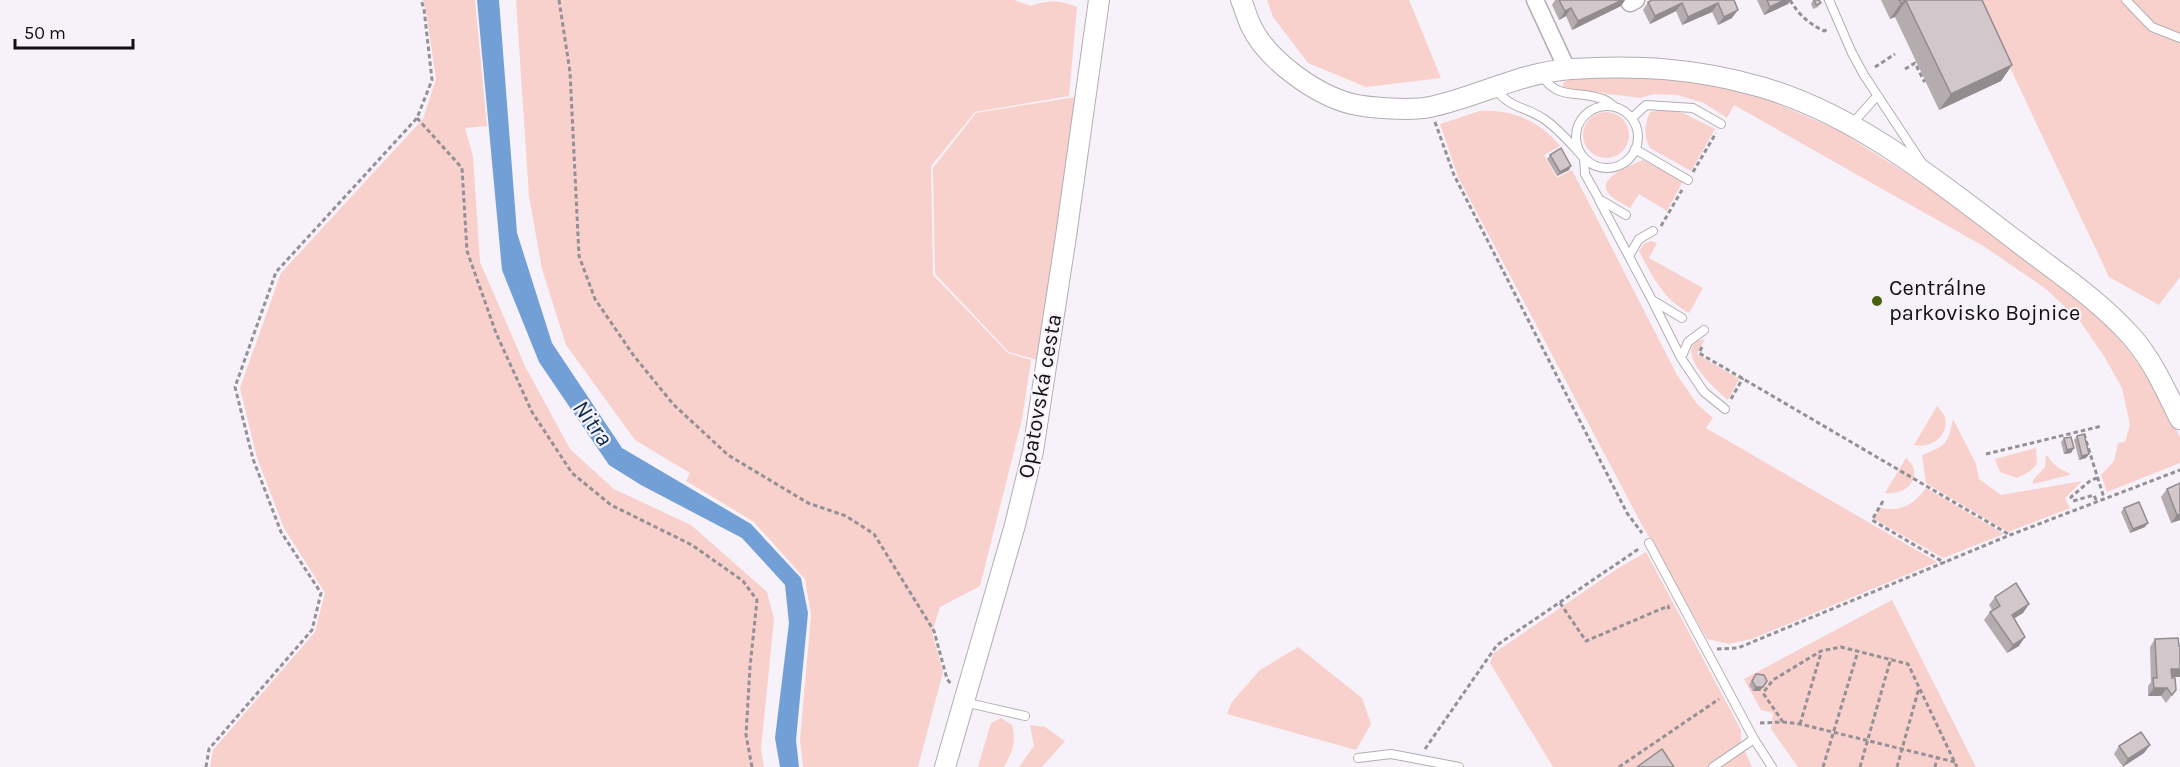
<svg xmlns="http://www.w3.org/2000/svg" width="2180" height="767" font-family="Karla,sans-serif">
  <rect width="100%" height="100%" fill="#f7f1f9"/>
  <path fill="#f8d1cc" d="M423,0H475L487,126L465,128L473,156L480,262L525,366L570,449L614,489L691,525L767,592L774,619L761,749L764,767H210L213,750L315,632L325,593L284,528L257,458L240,388L281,273L423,119L436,79L426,11Z
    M516,0H1014L1031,6C1050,0 1058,0 1077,7L1069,96L975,112L931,166L933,275L1008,353L1031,360L1022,419L980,586L940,607L932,633L943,672L918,767H803L800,740L811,615L805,579L754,522L686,481L690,473L635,440L566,345L542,269L529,196Z
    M1267,0H1409L1441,78L1366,87L1308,63L1273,17Z
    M1978,0H2180V277L2159,305L2109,277Z
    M1614,75L1678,79L1753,93L1838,130L1925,185L2092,309L2127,348L2152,383L2180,437V463L2107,492L2101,475L2114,461L2118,443L2125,442L2130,425L2122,388L2104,356L2079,320L2046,289L1985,247L1734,105L1727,118L1704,103L1677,95L1654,94L1640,98L1563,88V83L1568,80Z
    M1076,97L1038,360L1009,352L935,274L933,168L976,113Z
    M1663,110L1683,113L1715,129L1691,171L1650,148C1643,136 1645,124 1650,112Z
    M1480,111C1512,109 1540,121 1560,146L1544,155L1557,178L1572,170L1677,375L1697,404L1713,418L1706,428L1937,562L1752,639L1729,644L1707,639L1642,525L1458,177L1440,124Z
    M1583 135a23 23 0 1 1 46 0a23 23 0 1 1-46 0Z
    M1643,160L1683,181L1667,211L1639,194L1630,208C1624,204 1615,201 1610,195C1593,179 1632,165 1643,160Z
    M1651,241L1657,243L1649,258L1703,288L1689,313C1664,300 1652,276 1639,251L1644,244Z
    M1705,339L1697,354L1739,379L1728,400C1716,390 1686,363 1692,346L1697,341Z
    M1937,406C1940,409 1944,414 1945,418C1949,436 1931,449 1914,445Z
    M1953,419L1976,464L1979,479L2001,495L2082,481L2065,498L2070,508L2008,532L1926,483L1922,455C1946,446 1948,444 1953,419Z
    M2036,448L2037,464L2029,472L2017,478L2000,472L1995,459Z
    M2046,456H2048C2053,465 2059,469 2069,473L2070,475L2033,484V480L2045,467Z
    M1906,458C1925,474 1909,496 1885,493Z
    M1926,488L2004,534L1943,558L1874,519L1880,508C1902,512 1913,505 1926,488Z
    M1646,552L1741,730V742L1752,767H1553L1490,663L1494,653L1617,569Z
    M1892,600L1976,767H1798L1771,729L1773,713L1761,710L1744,679Z
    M1298,647L1362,698L1371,724L1356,750L1227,714L1231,703L1260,670Z
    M1001,718L1012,725C1017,742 1012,752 1004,767H978L991,723Z
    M1030,725L1045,727L1065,741L1042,767H1019L1034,746Z"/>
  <path fill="#72a0d6" d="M477,0H499L517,233L552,343L622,448L751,524L801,578L808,613L796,740L799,767H780L775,738L789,623L785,585L742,538L641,485L609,465L539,362L502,270Z"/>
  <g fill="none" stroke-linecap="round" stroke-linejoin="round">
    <defs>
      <path id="service" d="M1829,0L1852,53L1864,75L1922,163
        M2126,0L2152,27L2180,38
        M1541,74C1558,102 1577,89 1602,99C1607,100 1611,104 1615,107
        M1494,87C1511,110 1523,105 1544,119C1559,129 1572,145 1584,158L1585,174L1599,199L1626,215
        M1576 137a31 31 0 1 1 62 0a31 31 0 1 1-62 0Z
        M1632,118L1646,105L1693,108L1721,124
        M1851,125L1877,96
        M1635,149L1688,180
        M1599,200L1652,300L1682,318
        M1629,256L1639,239L1653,231
        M1652,300L1681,358L1704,392L1725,409
        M1681,358L1688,342L1704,330
        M1649,543L1754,739L1772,767
        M964,702L1025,716
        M1358,758L1391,754L1459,767
        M1713,767L1754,739"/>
      <path id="minor" d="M1535,0L1567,69
        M1628,0L1630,3L1636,0"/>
      <path id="tertiary" d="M1241,0C1245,9 1247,18 1251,26C1267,60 1316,95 1352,104C1370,108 1411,111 1430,107C1477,97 1522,72 1571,69C1638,65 1695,68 1761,87C1858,115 1940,183 2019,243C2058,273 2099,300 2132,337C2153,361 2166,391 2180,419
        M945,767L1015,525L1033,451L1066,236L1099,0"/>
    </defs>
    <use href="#service" stroke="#b3adb4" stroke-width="10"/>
    <use href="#minor" stroke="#b3adb4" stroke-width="19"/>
    <use href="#tertiary" stroke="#b3adb4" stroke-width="22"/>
    <path stroke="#949096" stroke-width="3" stroke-dasharray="4.5 3" stroke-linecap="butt" d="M559,0L570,72L579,256L595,299L634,356L673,404L728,455L808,503L846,516L874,534L934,631L947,679L952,685
      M1790,0C1799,15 1808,23 1824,31L1829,29
      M1875,67L1895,54
      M1905,69L1915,63L1924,81L1927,79
      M417,118L462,168L467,251L496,333L532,412L572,473L611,505L692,545L743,581L757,600L750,667L746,735L752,767
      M1435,122L1454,175L1627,513L1642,533
      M1693,172L1716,133
      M1661,226L1682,190
      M1702,347L1699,353L2010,535
      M1731,399L1743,378
      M2084,434L2104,498
      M1986,454L2102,426
      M2096,500L2094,495L2073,501L2071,497L2091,480L2097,478
      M1883,501L1872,520L1945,563
      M1560,603L1586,641L1668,606L1669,609
      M1717,649L1738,648L2010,535L2180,470
      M1783,722L1763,693L1773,680L1821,651L1841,647L1908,664L1957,767
      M1760,723L1783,722L1800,724L1955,762
      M1800,724L1821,653
      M1425,749L1497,645L1640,548
      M206,767L209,749L312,630L321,593L281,532L253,459L235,387L276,272L417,118L432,80L424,9L421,0
      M1619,767L1719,699
      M1823,767L1858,651
      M1860,767L1891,658
      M1897,767L1919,688
      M1935,767L1937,758"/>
    <use href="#service" stroke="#fff" stroke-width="8"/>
    <use href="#minor" stroke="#fff" stroke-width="16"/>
    <use href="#tertiary" stroke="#fff" stroke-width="20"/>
  </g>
  <path fill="#b5acaf" d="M1555,0H1625L1621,6L1572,30L1566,16L1559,20L1552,5Z
    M1734,0L1732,18L1718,25L1712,12L1682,25L1676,11L1650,24L1643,10L1648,2Z
    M1757,0H1791L1788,4L1764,15Z
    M1813,0L1821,3L1818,7L1813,9L1811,4Z
    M1881,0H1982L2012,65L2001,81L1939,110L1895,17L1890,19Z
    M1550,155L1569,170L1557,176L1547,159Z
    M2077,436L2089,454L2086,458L2079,460L2074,440Z
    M2064,438L2071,453L2064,454L2061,442Z
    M2167,489L2180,520L2171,523L2161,497Z
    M2124,508L2145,527L2130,533L2121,512Z
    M1995,597L2029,604L2023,613L2014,618L2019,646L2007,653L1984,620L1990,612L1992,610L1989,605Z
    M2155,639L2179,646L2180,677H2172L2176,690L2166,703L2161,696H2148V686L2151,682L2150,647Z
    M1753,678L1760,691H1753L1749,685Z
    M2150,745L2144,753L2123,767L2114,754L2119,746Z"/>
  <path fill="#938c8f" d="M1622,0H1625L1621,6L1572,30L1578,21Z
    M1784,0H1791L1788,4L1764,15L1770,7Z
    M1906,1L1895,17L1890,19L1901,3Z
    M1682,3L1676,11L1650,24L1655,16Z
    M1718,3L1712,12L1682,25L1688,17Z
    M1571,8L1566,16L1559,20L1565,11Z
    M1738,10L1732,18L1718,25L1724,17Z
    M2012,65L2001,81L1939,110L1951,94Z
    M1571,166L1569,170L1557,176L1560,172Z
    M2074,448L2071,453L2064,454L2067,450Z
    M2089,454L2086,458L2079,460L2082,456Z
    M2180,514V520L2171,523L2177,515Z
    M2148,523L2145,527L2130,533L2133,529Z
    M2029,604L2023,613L2007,623L2012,615Z
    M2025,637L2019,646L2007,653L2013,645Z
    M2171,669H2180V677H2166Z
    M1756,687H1763L1760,691H1753Z
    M2154,688H2167L2161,696H2148Z
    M2150,745L2144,753L2122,767L2128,759Z"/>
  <path fill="#d2c8cc" stroke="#938c8f" stroke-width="1.5" d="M1559,0H1622L1578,21L1571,8L1565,11Z
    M1652,0H1734L1738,10L1724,17L1718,3L1688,17L1682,3L1655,16L1648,2Z
    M1767,0H1784L1770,7Z
    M1814,0H1819L1821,3L1816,5Z
    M1899,0H1982L2012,65L1951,94L1906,1L1901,3Z
    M1561,148L1571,166L1560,172L1550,155Z
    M2084,434L2089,454L2082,456L2077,436Z
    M2071,437L2074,448L2067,450L2064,438Z
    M2180,483V514L2177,515L2167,489Z
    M2139,502L2148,523L2133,529L2124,508Z
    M2016,583L2029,604L2012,615L2025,637L2013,645L1990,612L2000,606L1995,597Z
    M2178,638L2179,646H2180V669H2171L2172,678H2175L2176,690L2172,695L2167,688H2154L2153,678H2157L2155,639Z
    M1756,674L1764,675L1767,681L1763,687H1756L1752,681Z
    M2141,732L2150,745L2128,759L2119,746Z
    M1662,749L1674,767H1637Z"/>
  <circle fill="#466010" stroke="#f7f1f9" stroke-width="2" cx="1877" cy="301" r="6"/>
  <g text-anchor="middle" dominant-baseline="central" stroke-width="4.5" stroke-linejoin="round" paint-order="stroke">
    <g font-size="22" fill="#121013" stroke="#f7f1f9" text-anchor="start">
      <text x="1889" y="288">Centrálne<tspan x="1889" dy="25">parkovisko Bojnice</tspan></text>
    </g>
    <g font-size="22" fill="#121013" stroke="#f7f1f9">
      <text transform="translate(1040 396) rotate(-80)">Opatovská cesta</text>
    </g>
    <g font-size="24" font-style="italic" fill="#0b2c4f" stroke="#f7f1f9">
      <text transform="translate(593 423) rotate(54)">Nitra</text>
    </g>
  </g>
  <path d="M15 39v9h118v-9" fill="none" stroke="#121013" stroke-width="3"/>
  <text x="24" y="39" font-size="18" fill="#121013" stroke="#f7f1f9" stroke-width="4.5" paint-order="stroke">50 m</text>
</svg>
